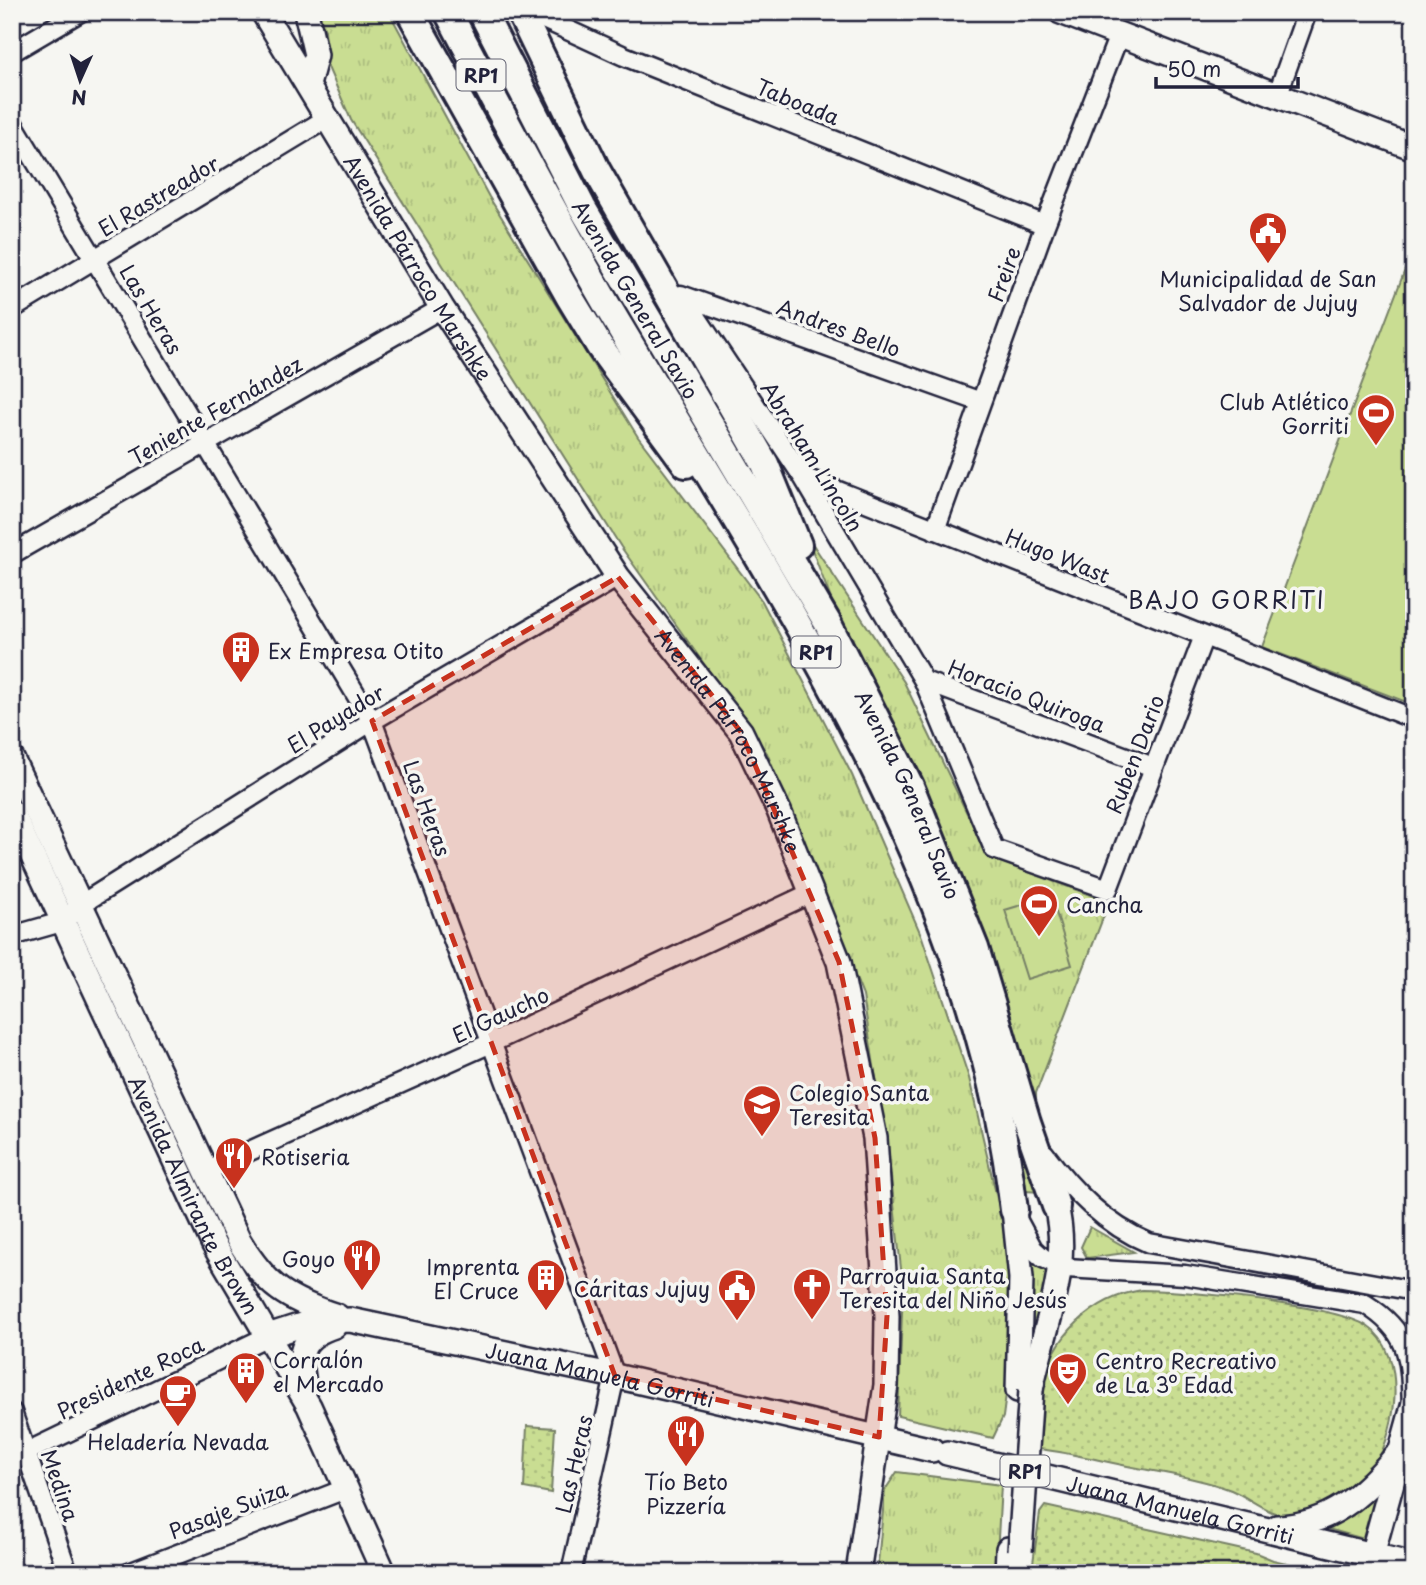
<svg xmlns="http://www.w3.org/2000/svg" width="1426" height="1585" font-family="'Playpen Sans',sans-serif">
  <defs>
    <pattern id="grass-tufts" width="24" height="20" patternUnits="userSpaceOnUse" patternTransform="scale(1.75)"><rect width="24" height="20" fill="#c9dd92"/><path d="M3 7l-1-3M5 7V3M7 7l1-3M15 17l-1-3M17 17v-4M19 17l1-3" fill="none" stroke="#acbd7f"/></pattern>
    <pattern id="park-dots" width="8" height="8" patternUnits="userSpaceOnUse" patternTransform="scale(1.75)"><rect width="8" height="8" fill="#c9dd92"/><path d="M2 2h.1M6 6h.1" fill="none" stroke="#acbd7f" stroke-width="1.8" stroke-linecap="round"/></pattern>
  </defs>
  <rect width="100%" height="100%" fill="#f6f6f2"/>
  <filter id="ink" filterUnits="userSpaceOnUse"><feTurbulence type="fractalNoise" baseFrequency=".0143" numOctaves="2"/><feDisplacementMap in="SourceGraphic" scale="14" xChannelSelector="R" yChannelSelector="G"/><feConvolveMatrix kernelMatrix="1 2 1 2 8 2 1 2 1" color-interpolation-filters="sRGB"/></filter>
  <g filter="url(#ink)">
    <path fill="url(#grass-tufts)" stroke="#768066" stroke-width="2" d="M315,12H389L489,197L638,437L762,601L852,775L922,937L969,1078L1003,1224L1014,1332L1003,1417L993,1438L898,1416L903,1287L890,1168L863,996L767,753L621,547L351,120L327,65L325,30Z
      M806,534L904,682L988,857L1109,902L1036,1093V1133Z
      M1011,1117L1042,1192L1024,1191Z
      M1090,1227L1134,1252L1087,1258L1081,1247Z
      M1027,1256L1050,1275L1029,1351Z
      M897,1472L1001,1485L996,1573H877L885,1490Z
      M1380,1492L1368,1540L1317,1526L1353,1513Z"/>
    <path fill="url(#park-dots)" stroke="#768066" stroke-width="2" d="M1142,1290C1184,1290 1335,1305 1367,1326C1410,1354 1397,1441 1367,1476C1349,1497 1322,1512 1294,1515C1272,1519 1251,1498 1231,1490C1202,1479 1168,1474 1138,1468C1105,1462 1073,1453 1039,1449C1040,1428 1040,1406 1044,1385C1051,1336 1095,1297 1142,1290Z
      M527,1426L555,1428L551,1493L524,1488Z
      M1045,1506L1256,1553L1273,1560L1330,1573H1065L1033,1563L1040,1513Z"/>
    <path fill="#c9dd92" stroke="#768066" stroke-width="2" d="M1414,246V705L1262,647Z
      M1051,896L1072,965L1027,979L1005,910Z"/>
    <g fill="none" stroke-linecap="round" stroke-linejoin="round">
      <defs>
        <path id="minor" d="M535,15L624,56L1045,225
          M12,52L80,12
          M1277,96L1307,12
          M12,122L372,721L615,1376L571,1573
          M681,295L981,402
          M684,298L803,477L924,681L994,849L1108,889L1204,636
          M12,309L326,119
          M803,477L1414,719
          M935,530L1045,225L1119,35
          M12,554L442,308
          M924,681L1153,767
          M12,936L65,921L80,905L372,721L618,577
          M1044,1153C1072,1190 1105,1225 1149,1243L1414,1291
          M205,1171L491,1043L811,893
          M1019,1223L1033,1249L1043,1258L1066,1268L1185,1275L1365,1304C1410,1332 1410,1357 1412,1407
          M12,1412L68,1573
          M12,1459L268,1336
          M47,1573L66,1566
          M129,1573L345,1489"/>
        <g id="major">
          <path id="s1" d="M263,12L442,308L618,577L741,732L779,811L839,962L875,1138L887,1316L886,1385L858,1573"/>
          <path d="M306,12L316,55L308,85"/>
          <path d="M1061,12L1414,148"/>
          <path d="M12,759L239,1241C267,1287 286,1299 337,1316"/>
          <path id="s2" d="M12,812L214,1245L309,1406L384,1573"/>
          <path d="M1014,1210L1021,1278L1018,1390"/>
          <path id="s3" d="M268,1336L311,1322L350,1320L615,1376L932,1450"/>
          <path d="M305,1388C298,1354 298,1338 334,1326"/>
          <path d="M1031,1390C1043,1328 1072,1270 1056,1206"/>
          <path id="s4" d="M947,1453L1414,1565"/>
          <path d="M1277,1527C1330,1525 1363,1495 1396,1456"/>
          <path d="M1007,1573L1008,1549"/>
          <path d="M1367,1573L1414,1403"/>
        </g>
        <g id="highway">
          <path d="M410,12L569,296L600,347L686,464"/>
          <path d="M448,12C500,111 552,210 608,307C777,593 974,871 1014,1210"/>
          <path id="s5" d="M482,12L582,207L827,622L910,786L975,948L1027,1122L1056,1206"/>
          <path d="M520,12L597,171L765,464L798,545"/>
        </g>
      </defs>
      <use href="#minor" stroke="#22223b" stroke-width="23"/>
      <use href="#major" stroke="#22223b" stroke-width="28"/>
      <use href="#highway" stroke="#22223b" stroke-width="32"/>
      <use href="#minor" stroke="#f6f6f2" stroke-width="18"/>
      <use href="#major" stroke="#f6f6f2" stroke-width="23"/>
      <use href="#highway" stroke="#f6f6f2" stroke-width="26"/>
      <defs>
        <path id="major-bridge" d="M1020,1551L1031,1390"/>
      </defs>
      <use href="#major-bridge" stroke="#22223b" stroke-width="28" stroke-linecap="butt"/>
      <use href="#major-bridge" stroke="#f6f6f2" stroke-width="23"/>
    </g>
  </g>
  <path fill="#c8321e" fill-opacity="0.2" stroke="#c8321e" stroke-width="5" stroke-dasharray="14 9" stroke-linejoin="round" d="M618,577L741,732L839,962L875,1138L887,1316L879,1437L615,1376L372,721Z"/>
  <defs>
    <symbol id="civic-pin" viewBox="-11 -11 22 30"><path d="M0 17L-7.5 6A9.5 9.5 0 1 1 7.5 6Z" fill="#c8321e" stroke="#f6f6f2"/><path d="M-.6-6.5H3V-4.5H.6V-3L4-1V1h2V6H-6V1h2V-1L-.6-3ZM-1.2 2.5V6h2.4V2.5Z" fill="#fff"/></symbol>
    <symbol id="stadium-pin" viewBox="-11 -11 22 30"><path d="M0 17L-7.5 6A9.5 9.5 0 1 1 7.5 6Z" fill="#c8321e" stroke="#f6f6f2"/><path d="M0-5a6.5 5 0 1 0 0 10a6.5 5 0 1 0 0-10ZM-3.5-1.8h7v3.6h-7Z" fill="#fff"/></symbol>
    <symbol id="building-pin" viewBox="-11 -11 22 30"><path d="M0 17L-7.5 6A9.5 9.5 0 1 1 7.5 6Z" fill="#c8321e" stroke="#f6f6f2"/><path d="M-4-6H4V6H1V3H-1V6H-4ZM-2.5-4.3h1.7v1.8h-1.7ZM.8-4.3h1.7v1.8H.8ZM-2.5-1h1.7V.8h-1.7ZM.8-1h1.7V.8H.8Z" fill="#fff"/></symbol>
    <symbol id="school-pin" viewBox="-11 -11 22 30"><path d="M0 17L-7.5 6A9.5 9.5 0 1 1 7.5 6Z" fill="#c8321e" stroke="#f6f6f2"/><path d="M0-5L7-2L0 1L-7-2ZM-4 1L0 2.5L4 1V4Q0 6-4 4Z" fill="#fff"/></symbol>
    <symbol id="restaurant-pin" viewBox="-11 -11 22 30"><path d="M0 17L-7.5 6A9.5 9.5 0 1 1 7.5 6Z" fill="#c8321e" stroke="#f6f6f2"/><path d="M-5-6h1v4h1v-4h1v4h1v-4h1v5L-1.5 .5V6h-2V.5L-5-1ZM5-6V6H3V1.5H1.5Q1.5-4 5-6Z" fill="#fff"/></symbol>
    <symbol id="church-pin" viewBox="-11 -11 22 30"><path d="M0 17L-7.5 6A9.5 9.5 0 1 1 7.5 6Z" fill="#c8321e" stroke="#f6f6f2"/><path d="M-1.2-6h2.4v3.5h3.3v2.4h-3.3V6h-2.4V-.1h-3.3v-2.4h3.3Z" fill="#fff"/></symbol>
    <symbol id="theatre-pin" viewBox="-11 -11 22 30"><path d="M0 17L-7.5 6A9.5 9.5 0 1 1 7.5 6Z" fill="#c8321e" stroke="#f6f6f2"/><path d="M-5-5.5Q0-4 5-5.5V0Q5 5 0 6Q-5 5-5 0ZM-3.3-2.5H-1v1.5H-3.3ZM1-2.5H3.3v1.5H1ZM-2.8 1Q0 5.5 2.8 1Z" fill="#fff"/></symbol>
    <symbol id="cafe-pin" viewBox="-11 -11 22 30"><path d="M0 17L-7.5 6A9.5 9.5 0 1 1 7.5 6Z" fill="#c8321e" stroke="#f6f6f2"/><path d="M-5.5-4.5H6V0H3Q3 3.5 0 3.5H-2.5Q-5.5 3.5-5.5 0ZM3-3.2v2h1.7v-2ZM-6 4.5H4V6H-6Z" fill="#fff"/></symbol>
  </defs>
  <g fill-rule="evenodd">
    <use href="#civic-pin" x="1246" y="209" width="44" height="60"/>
    <use href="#stadium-pin" x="1354" y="391" width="44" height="60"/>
    <use href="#building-pin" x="219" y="628" width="44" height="60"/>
    <use href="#stadium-pin" x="1017" y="882" width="44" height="60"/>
    <use href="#school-pin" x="740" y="1082" width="44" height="60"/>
    <use href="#restaurant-pin" x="212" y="1134" width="44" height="60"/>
    <use href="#restaurant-pin" x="340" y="1236" width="44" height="60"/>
    <use href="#building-pin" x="524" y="1256" width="44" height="60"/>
    <use href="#church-pin" x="790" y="1265" width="44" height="60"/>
    <use href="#civic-pin" x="715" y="1266" width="44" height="60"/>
    <use href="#building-pin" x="224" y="1349" width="44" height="60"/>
    <use href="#theatre-pin" x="1046" y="1350" width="44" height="60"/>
    <use href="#cafe-pin" x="156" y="1372" width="44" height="60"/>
    <use href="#restaurant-pin" x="664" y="1412" width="44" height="60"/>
  </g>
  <g text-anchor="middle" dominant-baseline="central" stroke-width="7" stroke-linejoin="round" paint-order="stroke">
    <g fill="#f6f6f2" stroke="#626272" stroke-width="2">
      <rect x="456.5" y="59.5" width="49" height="31" rx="5"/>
      <rect x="791.5" y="636.5" width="49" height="31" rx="5"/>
      <rect x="1000.5" y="1455.5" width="49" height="31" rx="5"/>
    </g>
    <g font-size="19" font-weight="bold" fill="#22223b">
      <text x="481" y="75">RP1</text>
      <text x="816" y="652">RP1</text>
      <text x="1025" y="1471">RP1</text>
    </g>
    <g font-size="21" fill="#22223b" stroke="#f6f6f2">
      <text transform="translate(798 101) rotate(22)">Taboada</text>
      <text transform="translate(158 195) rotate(-31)">El Rastreador</text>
      <text stroke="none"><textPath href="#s1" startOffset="299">Avenida Párroco Marshke</textPath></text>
      <text transform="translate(1003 274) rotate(-70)">Freire</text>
      <text stroke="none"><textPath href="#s5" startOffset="326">Avenida General Savio</textPath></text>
      <text transform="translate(152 309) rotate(59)">Las Heras</text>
      <text transform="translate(839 327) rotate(20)">Andres Bello</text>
      <text transform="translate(215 410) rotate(-30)">Teniente Fernández</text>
      <text transform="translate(813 456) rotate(58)">Abraham Lincoln</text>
      <text transform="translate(1058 555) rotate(22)">Hugo Wast</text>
      <text transform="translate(1027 695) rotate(21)">Horacio Quiroga</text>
      <text transform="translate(335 718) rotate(-32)">El Payador</text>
      <text stroke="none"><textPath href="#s1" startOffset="866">Avenida Párroco Marshke</textPath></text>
      <text transform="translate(1134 754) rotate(-69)">Ruben Dario</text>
      <text stroke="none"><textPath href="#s5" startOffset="892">Avenida General Savio</textPath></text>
      <text transform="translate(428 808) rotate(70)">Las Heras</text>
      <text transform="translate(500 1014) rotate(-25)">El Gaucho</text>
      <text stroke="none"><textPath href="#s2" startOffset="424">Avenida Almirante Brown</textPath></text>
      <text stroke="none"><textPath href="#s3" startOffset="340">Juana Manuela Gorriti</textPath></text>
      <text transform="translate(130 1377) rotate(-26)">Presidente Roca</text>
      <text transform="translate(573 1464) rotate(-77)">Las Heras</text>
      <text transform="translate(61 1485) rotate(71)">Medina</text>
      <text stroke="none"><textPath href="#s4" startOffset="240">Juana Manuela Gorriti</textPath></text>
      <text transform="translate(228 1509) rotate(-21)">Pasaje Suiza</text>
    </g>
    <g font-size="21" fill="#22223b" stroke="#f6f6f2" text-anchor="start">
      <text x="1268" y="278" text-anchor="middle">Municipalidad de San<tspan x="1268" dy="24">Salvador de Jujuy</tspan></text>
      <text x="1349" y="401" text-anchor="end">Club Atlético<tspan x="1349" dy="24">Gorriti</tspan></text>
      <text x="268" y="650">Ex Empresa Otito</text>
      <text x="1066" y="904">Cancha</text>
      <text x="789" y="1092">Colegio Santa<tspan x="789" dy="24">Teresita</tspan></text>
      <text x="261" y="1156">Rotiseria</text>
      <text x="335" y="1258" text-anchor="end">Goyo</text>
      <text x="519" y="1266" text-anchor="end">Imprenta<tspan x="519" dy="24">El Cruce</tspan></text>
      <text x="839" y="1275">Parroquia Santa<tspan x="839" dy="24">Teresita del Niño Jesús</tspan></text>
      <text x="710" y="1288" text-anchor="end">Cáritas Jujuy</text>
      <text x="273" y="1359">Corralón<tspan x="273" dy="24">el Mercado</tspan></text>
      <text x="1095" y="1360">Centro Recreativo<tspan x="1095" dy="24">de La 3º Edad</tspan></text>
      <text x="178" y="1441" text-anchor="middle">Heladería Nevada</text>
      <text x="686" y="1481" text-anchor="middle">Tío Beto<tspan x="686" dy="24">Pizzería</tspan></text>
    </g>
    <g font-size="23" letter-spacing="2" fill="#22223b" stroke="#f6f6f2">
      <text x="1227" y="599">BAJO GORRITI</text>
    </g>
  </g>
  <rect width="1426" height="1585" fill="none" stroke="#f6f6f2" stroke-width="42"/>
  <rect x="21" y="21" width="1384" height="1543" fill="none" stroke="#22223b" stroke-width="2.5" filter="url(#ink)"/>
  <g transform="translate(80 80) rotate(183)" stroke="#f6f6f2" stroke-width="5" paint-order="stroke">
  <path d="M0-5L12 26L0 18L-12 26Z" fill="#22223b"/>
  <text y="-10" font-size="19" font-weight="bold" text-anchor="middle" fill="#22223b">N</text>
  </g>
  <path d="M1156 77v10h142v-10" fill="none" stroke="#22223b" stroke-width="3.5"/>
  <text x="1167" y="77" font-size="21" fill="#22223b" stroke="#f6f6f2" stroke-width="5" paint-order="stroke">50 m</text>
</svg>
